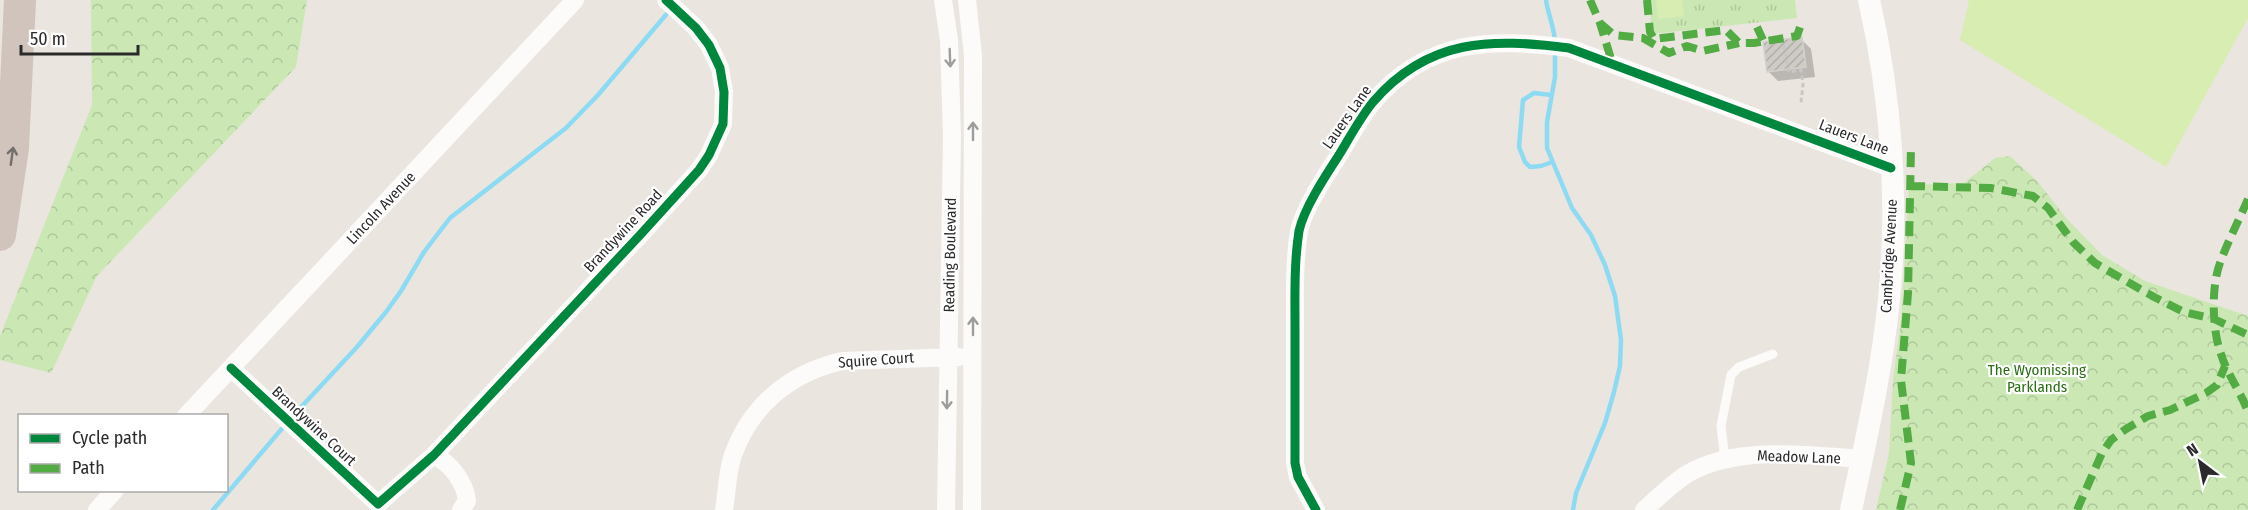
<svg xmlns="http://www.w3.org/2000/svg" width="2248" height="510" font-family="'Fira Sans Condensed',sans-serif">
  <defs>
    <pattern id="grass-tufts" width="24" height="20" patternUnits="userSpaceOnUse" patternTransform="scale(1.5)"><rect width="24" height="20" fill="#cbe8b4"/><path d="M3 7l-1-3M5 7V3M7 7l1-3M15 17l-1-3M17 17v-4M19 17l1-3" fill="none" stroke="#aec79b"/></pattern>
    <pattern id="forest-crowns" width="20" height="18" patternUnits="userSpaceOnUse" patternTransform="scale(1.5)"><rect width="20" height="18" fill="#cbe8b4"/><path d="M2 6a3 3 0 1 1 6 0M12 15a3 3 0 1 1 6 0" fill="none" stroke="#aec79b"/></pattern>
    <pattern id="building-hatch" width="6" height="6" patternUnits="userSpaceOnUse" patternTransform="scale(1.5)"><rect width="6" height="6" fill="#cecbc6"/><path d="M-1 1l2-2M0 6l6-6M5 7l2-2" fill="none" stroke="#b1aeaa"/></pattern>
  </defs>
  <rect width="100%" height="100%" fill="#eae5df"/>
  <path fill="url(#grass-tufts)" d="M1649,0H1795L1797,18L1652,34Z"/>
  <path fill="url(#forest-crowns)" d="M91,0H307L296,67L97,276L51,373L0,360V336L92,105Z
    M2010,156L2038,182L2067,219L2102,255L2145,281L2248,316V510H1876L1889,453L1893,379L1901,320L1909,185L1964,183L1995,158Z"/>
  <path fill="#d8edb1" d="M1656,0H1682L1684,16L1658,19Z
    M1969,0H2248V18L2166,167L1960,40Z"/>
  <path fill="#0003" d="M1801,39L1811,49L1815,77L1778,81L1768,71Z"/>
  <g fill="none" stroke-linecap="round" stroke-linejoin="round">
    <path stroke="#8cdbf3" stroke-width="4.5" d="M1546,0C1548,15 1555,28 1555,44
      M1555,52V77L1547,122V148L1572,208L1591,235L1605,265L1615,296L1621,340L1620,366L1614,392L1605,423L1576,493L1573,510
      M1551,95L1534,93L1523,100L1519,147L1525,162L1530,167L1541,166L1552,162
      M290,419L357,347L386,312L401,291L424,252L450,218L566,128L598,95L670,10
      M213,510L285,425"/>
  </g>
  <path fill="url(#building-hatch)" stroke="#d4d0cb" stroke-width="1.5" d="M1802,37L1806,67L1767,72L1763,42Z"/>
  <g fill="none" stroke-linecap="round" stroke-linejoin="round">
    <path stroke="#c8c7c7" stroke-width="3" stroke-dasharray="4.5 3" stroke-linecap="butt" d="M1782,38L1789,72L1801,70L1803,84L1801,103"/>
    <path stroke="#fcfbfa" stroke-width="9" d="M1725,460L1721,426L1731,375L1739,367L1773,354"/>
    <path stroke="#fcfbfa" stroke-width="18" d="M943,0L949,40L952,136L946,510
      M967,0L973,55L972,510
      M231,368L378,504L434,455L641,234L699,170L709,155L723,124L724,92L720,68L709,45L696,28L666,0
      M186,416L575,0
      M434,455C451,464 465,482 467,501L461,510
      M97,510L115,490
      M724,510C727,493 727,472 733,455C751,405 790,373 842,361L959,357
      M1316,510L1298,477L1295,463C1295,418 1295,372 1295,327C1295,295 1294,263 1299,231C1304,208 1326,175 1339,155C1350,137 1360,118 1373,102C1428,38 1492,38 1569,48L1891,168
      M1644,510C1658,497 1672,484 1687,474C1737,445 1807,455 1862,459"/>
    <path stroke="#fcfbfa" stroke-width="22" d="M1851,510C1866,440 1882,370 1889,299C1899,201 1891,96 1869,0"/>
    <path stroke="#d0c4bc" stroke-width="32" d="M0,235L13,148L20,0"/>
    <path stroke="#53ab44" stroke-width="8" stroke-dasharray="15 8" stroke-linecap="butt" d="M1590,0L1600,23L1612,62
      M1647,0L1650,32L1654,39L1726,30L1739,43H1754L1797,36L1800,27L1798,21
      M1600,23L1614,35L1643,38L1669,53L1687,46L1703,51L1739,43
      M1757,27L1763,40
      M1910,186L1991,188L2033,196L2048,208L2073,242L2095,263L2154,297L2184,312L2214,319L2248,335
      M2248,199C2239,220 2228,241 2220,263C2211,287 2212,330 2221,354C2227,374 2241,392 2248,412
      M1900,510L1911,463L1901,380L1908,293L1911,148
      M2077,510L2102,453L2111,440L2126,429L2148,416L2170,410L2206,393L2217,385L2225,366"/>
    <defs>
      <path id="cycleway" d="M231,368L378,504L434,455L641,234L699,170L709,155L723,124L724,92L720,68L709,45L696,28L666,0
        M1316,510L1298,477L1295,463C1295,418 1295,372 1295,327C1295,295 1294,263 1299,231C1304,208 1326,175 1339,155C1350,137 1360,118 1373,102C1428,38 1492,38 1569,48L1891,168"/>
    </defs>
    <use href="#cycleway" stroke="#fff" stroke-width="13"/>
    <use href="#cycleway" stroke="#00873e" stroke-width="9"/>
  </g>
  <defs><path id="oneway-shaft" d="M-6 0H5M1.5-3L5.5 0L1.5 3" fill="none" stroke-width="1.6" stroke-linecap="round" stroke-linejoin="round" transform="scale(1.5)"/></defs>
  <g stroke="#9e9d9c">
    <use href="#oneway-shaft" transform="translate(950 58) rotate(88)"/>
    <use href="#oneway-shaft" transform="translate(973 131) rotate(-90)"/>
    <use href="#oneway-shaft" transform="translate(973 326) rotate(-90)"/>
    <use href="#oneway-shaft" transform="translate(947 400) rotate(91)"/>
  </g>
  <use stroke="#756f6c" href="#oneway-shaft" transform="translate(12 156) rotate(-82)"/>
  <g text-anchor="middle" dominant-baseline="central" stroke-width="4.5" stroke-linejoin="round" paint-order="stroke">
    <g font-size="15" fill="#2a2a2a" stroke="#fff">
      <text transform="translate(1347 117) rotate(-55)">Lauers Lane</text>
      <text transform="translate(1854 137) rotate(21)">Lauers Lane</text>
      <text transform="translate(381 208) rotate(-47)">Lincoln Avenue</text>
      <text transform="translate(623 231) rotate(-47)">Brandywine Road</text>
      <text transform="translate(950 255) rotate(-89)">Reading Boulevard</text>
      <text transform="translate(1889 256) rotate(-87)">Cambridge Avenue</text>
      <text transform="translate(876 360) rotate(-4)">Squire Court</text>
      <text transform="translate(314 426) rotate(43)">Brandywine Court</text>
      <text transform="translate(1799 457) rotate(2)">Meadow Lane</text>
    </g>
    <g font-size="15" fill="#296f12" stroke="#fff">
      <text x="2037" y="370">The Wyomissing<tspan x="2037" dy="17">Parklands</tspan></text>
    </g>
  </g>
  <rect x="18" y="414" width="210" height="78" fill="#ffffff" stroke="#aaaaaa" stroke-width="1.5"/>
  <rect x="30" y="434" width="30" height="9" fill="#00873e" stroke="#aaaaaa" stroke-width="1.5"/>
  <text x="72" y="444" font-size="18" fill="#2a2a2a">Cycle path</text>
  <rect x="30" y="464" width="30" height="9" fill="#53ab44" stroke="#aaaaaa" stroke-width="1.5"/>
  <text x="72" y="474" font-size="18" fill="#2a2a2a">Path</text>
  <g transform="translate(2200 462) rotate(328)" stroke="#ffffff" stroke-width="4.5" paint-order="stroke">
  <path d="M0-4.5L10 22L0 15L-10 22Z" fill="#2a2a2a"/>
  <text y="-9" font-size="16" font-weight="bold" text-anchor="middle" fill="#2a2a2a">N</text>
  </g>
  <path d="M21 45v9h117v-9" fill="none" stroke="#2a2a2a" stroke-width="3"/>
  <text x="30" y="45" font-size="18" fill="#2a2a2a" stroke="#ffffff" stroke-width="4.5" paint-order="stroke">50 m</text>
</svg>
